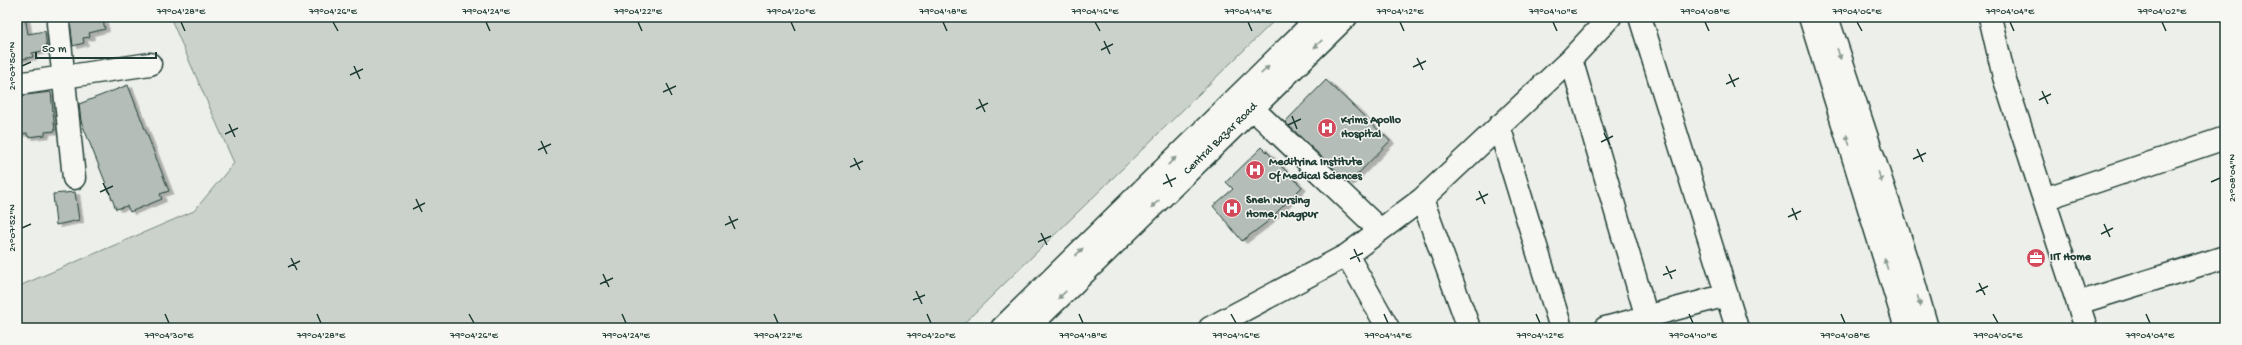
<svg xmlns="http://www.w3.org/2000/svg" width="2242" height="345" font-family="'Gochi Hand',sans-serif">
  <defs>
    <filter id="shadow"><feDropShadow dx="4.5" dy="2.5" stdDeviation="0" flood-color="#0004"/></filter>
  </defs>
  <rect width="100%" height="100%" fill="#edefea"/>
  <filter id="ink" filterUnits="userSpaceOnUse"><feTurbulence type="fractalNoise" baseFrequency=".025" numOctaves="2"/><feDisplacementMap in="SourceGraphic" scale="8" xChannelSelector="R" yChannelSelector="G"/><feConvolveMatrix kernelMatrix="1 2 1 2 8 2 1 2 1" color-interpolation-filters="sRGB"/></filter>
  <g filter="url(#ink)">
    <path fill="#cbd2cc" stroke="#758880" d="M170,17H1278L959,328H17V287L194,211L234,163Z"/>
    <path fill="#b4bdb8" stroke="#1f3d34" filter="url(#shadow)" d="M17,17H25L28,34L45,31L47,50L32,53L33,57L17,60Z
      M90,17H102L105,29L89,33L90,37L83,38L84,43L73,46L70,21Z
      M1326,80L1390,141L1349,183L1285,122Z
      M128,85L169,191L160,194L162,199L130,212L127,206L116,209L81,121L79,104Z
      M51,92L55,131L45,132V135L28,137L27,133L19,134L17,96Z
      M1262,147L1302,187L1266,223L1242,241L1213,206L1233,189L1226,182Z
      M75,192L79,220L56,225L53,194Z"/>
    <g fill="none" stroke-linecap="round" stroke-linejoin="round">
      <defs>
        <path id="minor" d="M1640,17L1737,328
          M1990,17L2004,77L2086,328
          M58,23L74,178
          M1571,59L1650,328
          M17,84L150,64
          M1252,108L1380,230
          M1499,126L1561,328
          M1422,199L1469,328
          M2044,199L2225,138
          M1347,255L1388,328
          M2078,303L2225,257
          M1210,328L1347,255L1422,199L1571,59L1610,17
          M1605,328L1727,295"/>
        <g id="major">
          <path d="M1810,17L1906,328"/>
          <path d="M1827,17L1909,265L1927,328"/>
          <path d="M1002,328L1319,17"/>
          <path id="s1" d="M1028,328L1346,17"/>
        </g>
      </defs>
      <use href="#minor" stroke="#1f3d34" stroke-width="25"/>
      <use href="#major" stroke="#1f3d34" stroke-width="25"/>
      <use href="#minor" stroke="#f6f6f2" stroke-width="22"/>
      <use href="#major" stroke="#f6f6f2" stroke-width="22"/>
    </g>
    <defs><path id="oneway-solid" d="M-6-.8H1V-3.2L6.5 0L1 3.2V.8H-6Z"/></defs>
    <g fill="#8a9a93">
      <use href="#oneway-solid" transform="translate(1318 44) rotate(136)"/>
      <use href="#oneway-solid" transform="translate(1839 54) rotate(72)"/>
      <use href="#oneway-solid" transform="translate(1265 70) rotate(-44)"/>
      <use href="#oneway-solid" transform="translate(1848 140) rotate(-107)"/>
      <use href="#oneway-solid" transform="translate(1172 161) rotate(-44)"/>
      <use href="#oneway-solid" transform="translate(1880 177) rotate(72)"/>
      <use href="#oneway-solid" transform="translate(1155 204) rotate(136)"/>
      <use href="#oneway-solid" transform="translate(1079 252) rotate(-44)"/>
      <use href="#oneway-solid" transform="translate(1886 264) rotate(-107)"/>
      <use href="#oneway-solid" transform="translate(1062 295) rotate(136)"/>
      <use href="#oneway-solid" transform="translate(1919 301) rotate(74)"/>
    </g>
  </g>
  <path fill="none" stroke="#1f3d34" stroke-width="1.5" d="M181,22L185,31M333,22L338,31M486,22L490,31M638,22L642,31M791,22L795,31M943,22L947,31M1095,22L1100,31M1248,22L1252,31M1400,22L1404,31M1553,22L1557,31M1705,22L1709,31M1857,22L1862,31M2010,22L2014,31M2162,22L2166,31M1104,41L1110,54M1101,50L1113,44M1417,58L1423,70M22,66L31,62M354,66L360,79M1413,67L1426,61M1729,74L1735,87M350,75L363,69M666,83L672,95M1726,84L1739,78M2042,91L2048,104M663,92L676,86M979,99L985,112M2039,100L2051,94M976,109L988,103M1292,116L1297,129M229,124L235,137M1288,125L1301,119M1604,133L1610,145M225,134L238,128M541,141L547,154M1601,142L1613,136M1917,149L1923,162M538,150L551,144M854,158L860,170M1913,159L1926,153M850,167L863,161M1166,174L1172,187M2211,182L2220,178M103,183L109,195M1163,184L1176,178M1479,191L1485,204M100,192L113,186M416,199L422,212M1476,200L1488,194M1792,208L1797,220M413,209L425,203M729,216L735,229M1788,217L1801,211M2104,224L2110,237M725,225L738,219M22,228L31,224M1041,233L1047,245M2101,234L2113,228M1038,242L1051,236M1354,249L1360,262M291,258L297,270M1350,259L1363,253M1666,266L1672,279M288,267L300,261M603,274L609,287M1663,275L1676,270M1979,283L1985,295M600,284L613,278M916,291L922,304M1976,292L1988,286M913,300L925,295M165,314L169,323M317,314L321,323M469,314L474,323M622,314L626,323M774,314L778,323M927,314L931,323M1079,314L1083,323M1231,314L1236,323M1384,314L1388,323M1536,314L1540,323M1689,314L1693,323M1841,314L1845,323M1993,314L1998,323M2146,314L2150,323"/>
  <defs>
    <symbol id="hospital-disc" viewBox="-11 -11 22 22"><circle r="9.5" fill="#d1495b" stroke="#f6f6f2"/><path d="M-5-5h3v3.5h4V-5h3V5h-3V1.5h-4V5h-3Z" fill="#fff"/></symbol>
    <symbol id="office-disc" viewBox="-11 -11 22 22"><circle r="9.5" fill="#d1495b" stroke="#f6f6f2"/><path d="M-6-3h4V-5.5h4V-3h4V5H-6ZM-1-4.5V-3h2v-1.5ZM-6 0V1H6V0Z" fill="#fff"/></symbol>
  </defs>
  <g fill-rule="evenodd">
    <use href="#hospital-disc" x="1316" y="117" width="22" height="22"/>
    <use href="#hospital-disc" x="1244" y="159" width="22" height="22"/>
    <use href="#hospital-disc" x="1221" y="197" width="22" height="22"/>
    <use href="#office-disc" x="2025" y="247" width="22" height="22"/>
  </g>
  <g text-anchor="middle" dominant-baseline="central" stroke-width="3" stroke-linejoin="round" paint-order="stroke">
    <g font-size="12" font-weight="bold" fill="#1f3d34" stroke="#f6f6f2" text-anchor="start">
      <text x="1341" y="121">Krims Apollo<tspan x="1341" dy="14">Hospital</tspan></text>
      <text x="1269" y="163">Meditrina Institute<tspan x="1269" dy="14">Of Medical Sciences</tspan></text>
      <text x="1246" y="201">Sneh Nursing<tspan x="1246" dy="14">Home, Nagpur</tspan></text>
      <text x="2050" y="258">IIT Home</text>
    </g>
    <g font-size="12" fill="#1f3d34" stroke="#f6f6f2">
      <text stroke="none"><textPath href="#s1" startOffset="270">Central Bazar Road</textPath></text>
    </g>
  </g>
  <rect width="2242" height="345" fill="none" stroke="#f6f6f2" stroke-width="44"/>
  <path d="M36 52v6h120v-6" fill="none" stroke="#1f3d34" stroke-width="2"/>
  <text x="42" y="52" font-size="12" fill="#1f3d34" stroke="#f6f6f2" stroke-width="3" paint-order="stroke">50 m</text>
  <rect x="22" y="22" width="2198" height="301" fill="none" stroke="#1f3d34" stroke-width="1.5"/>
  <g font-size="10" text-anchor="middle" fill="#1f3d34">
    <text x="181" y="14">79°04'28"E</text>
    <text x="333" y="14">79°04'26"E</text>
    <text x="486" y="14">79°04'24"E</text>
    <text x="638" y="14">79°04'22"E</text>
    <text x="791" y="14">79°04'20"E</text>
    <text x="943" y="14">79°04'18"E</text>
    <text x="1095" y="14">79°04'16"E</text>
    <text x="1248" y="14">79°04'14"E</text>
    <text x="1400" y="14">79°04'12"E</text>
    <text x="1553" y="14">79°04'10"E</text>
    <text x="1705" y="14">79°04'08"E</text>
    <text x="1857" y="14">79°04'06"E</text>
    <text x="2010" y="14">79°04'04"E</text>
    <text x="2162" y="14">79°04'02"E</text>
    <text transform="translate(11 66) rotate(-90)" y="4">21°07'50"N</text>
    <text transform="translate(2231 178) rotate(-90)" y="4">21°08'04"N</text>
    <text transform="translate(11 228) rotate(-90)" y="4">21°07'52"N</text>
    <text x="169" y="338">79°04'30"E</text>
    <text x="321" y="338">79°04'28"E</text>
    <text x="474" y="338">79°04'26"E</text>
    <text x="626" y="338">79°04'24"E</text>
    <text x="778" y="338">79°04'22"E</text>
    <text x="931" y="338">79°04'20"E</text>
    <text x="1083" y="338">79°04'18"E</text>
    <text x="1236" y="338">79°04'16"E</text>
    <text x="1388" y="338">79°04'14"E</text>
    <text x="1540" y="338">79°04'12"E</text>
    <text x="1693" y="338">79°04'10"E</text>
    <text x="1845" y="338">79°04'08"E</text>
    <text x="1998" y="338">79°04'06"E</text>
    <text x="2150" y="338">79°04'04"E</text>
  </g>
</svg>
